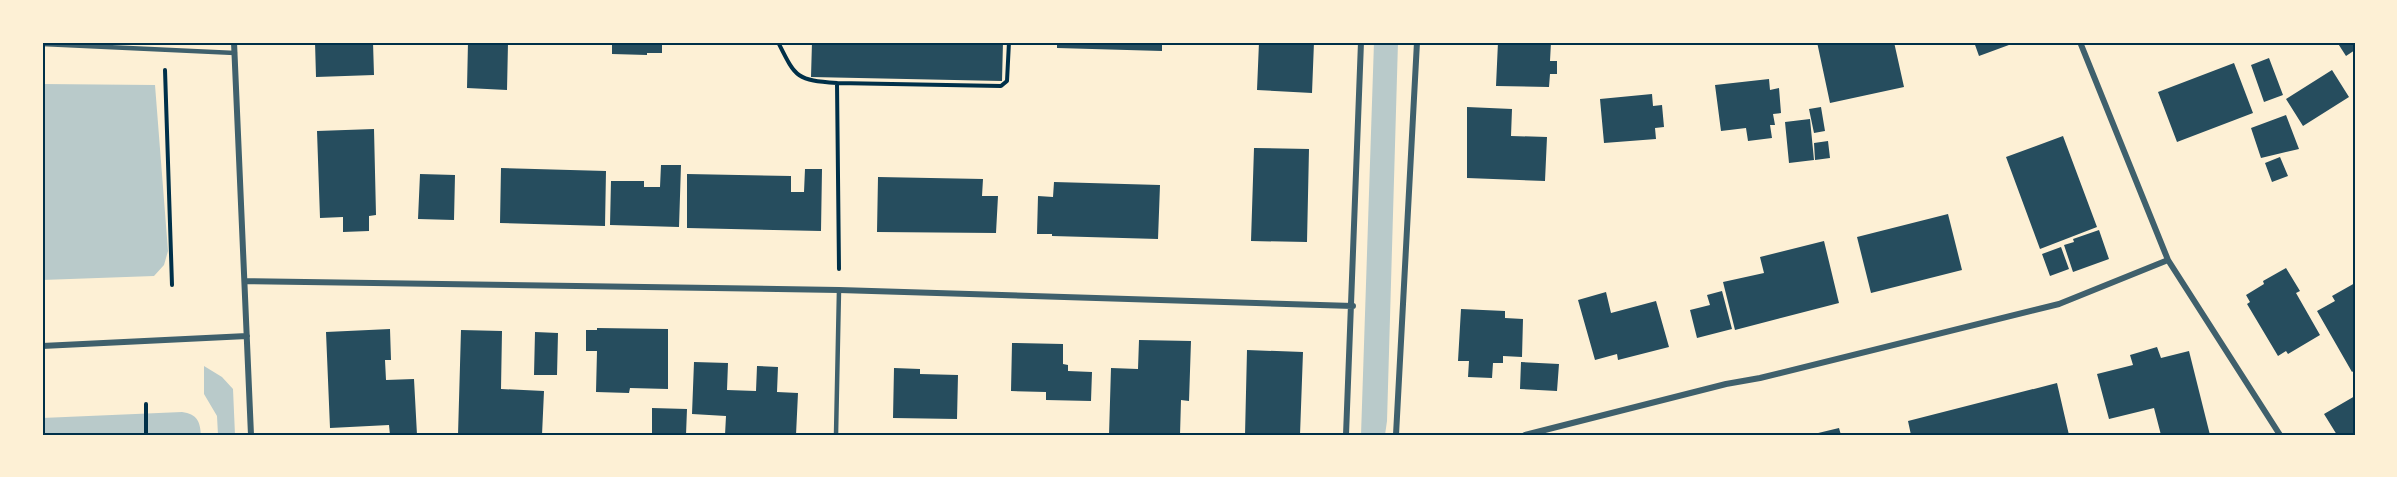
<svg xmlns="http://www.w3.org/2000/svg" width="2397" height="477" font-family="Ubuntu,sans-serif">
  <rect width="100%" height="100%" fill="#fdf0d5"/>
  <path fill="#b9caca" d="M1374,42H1398L1387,421L1385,435H1361Z
    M42,84L155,85L168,251L164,265L154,276L42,280Z
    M204,366L222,377L233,389L235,435H218L217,416L204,394Z
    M182,412C197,414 200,421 201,435H42V418Z"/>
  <path fill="#264d5e" d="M315,42H373L374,75L316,77Z
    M468,42L508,43L507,90L467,88Z
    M612,42H662V53H647V55L612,54Z
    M812,42H1003L1002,81L811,77Z
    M1057,42H1162V51L1057,48Z
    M1259,42H1314L1312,93L1257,90Z
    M1498,42H1551L1550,61H1557V74H1550L1549,87L1496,86Z
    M1817,42H1894L1904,87L1830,103Z
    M1974,42H2017L1979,56Z
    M2337,42H2355V50L2346,56Z
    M2269,58L2283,95L2264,102L2251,65Z
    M2234,63L2253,113L2177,142L2158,92Z
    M2332,70L2349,97L2303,126L2286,99Z
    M1769,79L1770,90L1779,88L1781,113L1773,114L1775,125H1770L1772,138L1748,141L1746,128L1721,131L1715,85Z
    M1652,94L1653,106L1662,105L1664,127L1655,128L1656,139L1604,143L1600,99Z
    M1467,107L1512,109L1511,136L1547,137L1545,181L1467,178Z
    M1821,107L1825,131L1814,133L1809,109Z
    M2286,115L2299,149L2261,158L2251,128Z
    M1810,119L1814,160L1789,163L1785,122Z
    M374,129L376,215L369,216V231L343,232V217L320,218L317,131Z
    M2063,136L2097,227L2040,249L2006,157Z
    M1828,141L1830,158L1815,160L1814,143Z
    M1254,148L1309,149L1307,242L1251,241Z
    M2280,157L2288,176L2272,182L2265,163Z
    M661,165H681L679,227L610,225L611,181H644V187H660Z
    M501,168L606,171L605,226L500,223Z
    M805,169H822L821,231L687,228V174L791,176V192H804Z
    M420,174L455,175L454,220L418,219Z
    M878,177L983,179L982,196H998L996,233L877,232Z
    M1054,182L1160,185L1158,239L1052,236V234H1037L1038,196L1053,197Z
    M1948,214L1962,270L1871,293L1857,237Z
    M2099,230L2109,259L2073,272L2064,245L2074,242L2073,239Z
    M1824,241L1839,303L1735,330L1723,282L1764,273L1760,257Z
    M2061,247L2069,269L2050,276L2042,254Z
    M2286,268L2300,291L2296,293L2320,335L2288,354L2286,351L2278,356L2247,304L2250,302L2246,295L2264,284L2263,281Z
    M2355,283V370L2352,372L2317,311L2335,301L2332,296Z
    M1722,291L1732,329L1697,338L1690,310L1710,305L1707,295Z
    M1606,292L1611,313L1656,301L1669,347L1618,360L1617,354L1595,360L1578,300Z
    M1461,309L1505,311V318L1523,319L1522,357L1503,356V363H1493L1492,378L1468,377L1469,361H1458Z
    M597,328L668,329V389L630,388L629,393L596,392L597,351H586V330H597Z
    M390,329L391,360H385L386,380L414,379L417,435H390L389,425L330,428L326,332Z
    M461,330L502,331L501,389L544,391L542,435H458Z
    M535,332L558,333L557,375H534Z
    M1139,340L1191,341L1189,401L1181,400L1180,435H1109L1111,368L1138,369Z
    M1012,343L1063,344V364L1068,365V371L1092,372L1091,401L1046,400V392L1011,391Z
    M2157,347L2161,358L2189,351L2210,435H2161L2154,408L2109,419L2097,374L2133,365L2130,355Z
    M1247,350L1303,352L1300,435H1245Z
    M694,362L728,363L727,390L756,391L757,366L778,367L777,392L798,393L796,435H725L726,416L692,414Z
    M1521,362L1559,364L1557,391L1520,389Z
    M894,368L920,369V374L958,375L957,419L893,418Z
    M2057,383L2069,435H1911L1908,421Z
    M2355,396V435H2337L2324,414Z
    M652,408L687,409L686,435H652Z
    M1839,428L1841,435H1814V434Z"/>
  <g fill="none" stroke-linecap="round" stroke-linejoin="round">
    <path stroke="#003049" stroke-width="4" d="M778,42C796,78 796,80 837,83L839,269
      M165,70L172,285
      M837,83L1001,86L1007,81L1009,42
      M146,404V435"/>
    <path stroke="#3f606c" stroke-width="4.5" d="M42,44L235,53
      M836,435L839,290"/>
    <path stroke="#3f606c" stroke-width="6" d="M234,42L251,435
      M2080,42L2168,260L2280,435
      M245,281L839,290L1353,306
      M42,346L247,336
      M1346,435L1361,42
      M1396,435L1417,42
      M1525,435L1726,384L1760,378L2059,304L2168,260"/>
  </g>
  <rect width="2397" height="477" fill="none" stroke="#fdf0d5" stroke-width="87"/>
  <rect x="44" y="44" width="2310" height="390" fill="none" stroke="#003049" stroke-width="2"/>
</svg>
